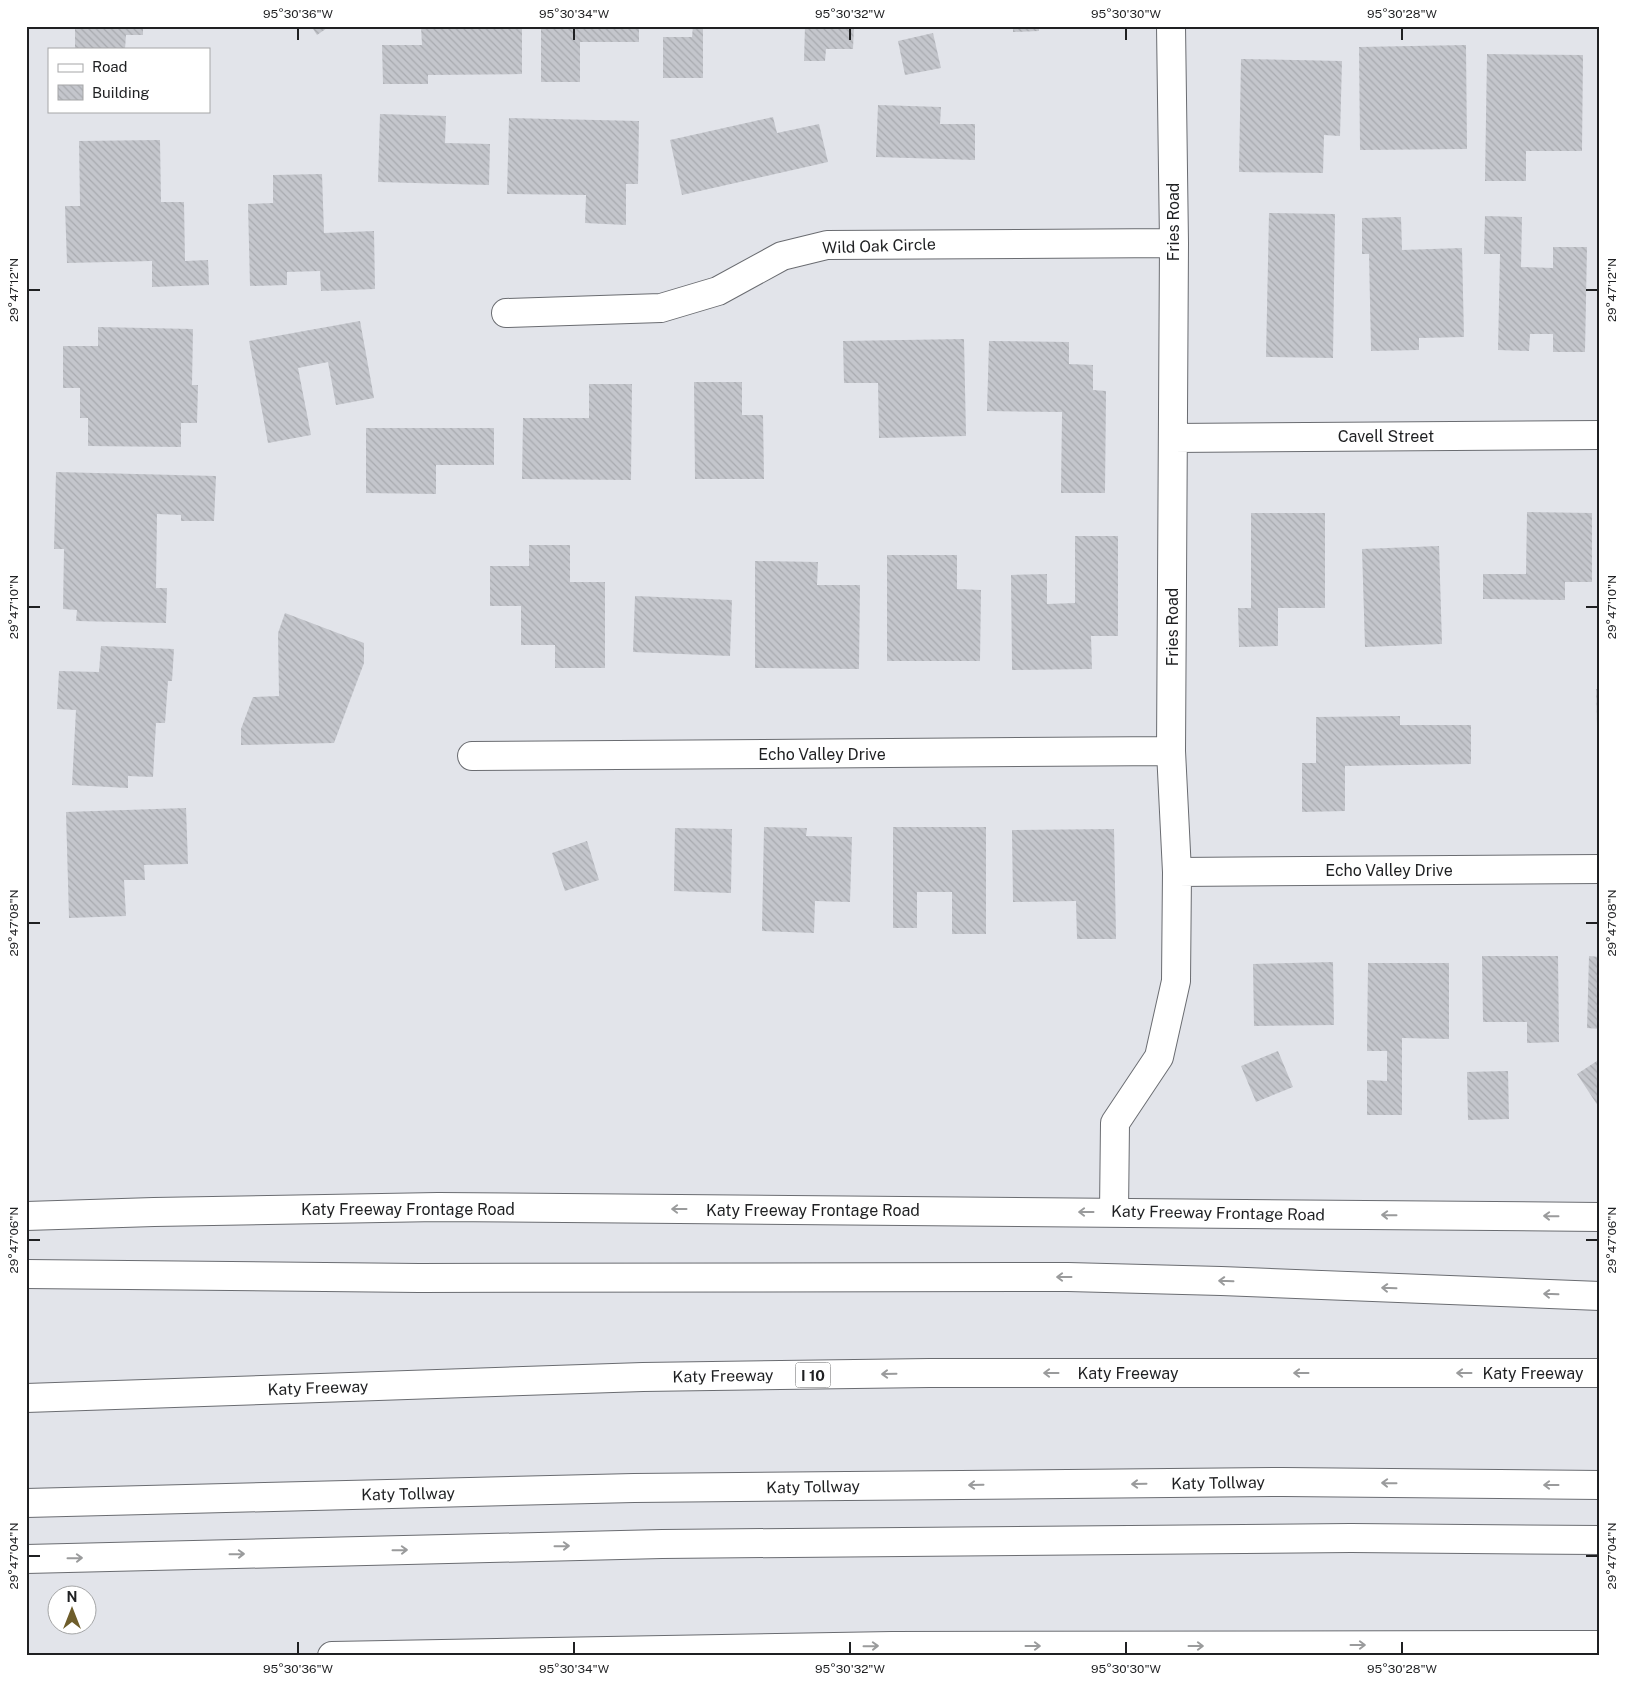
<svg xmlns="http://www.w3.org/2000/svg" width="1626" height="1682" font-family="'Public Sans',sans-serif">
  <defs>
    <pattern id="building-back-hatch" width="6" height="6" patternUnits="userSpaceOnUse" patternTransform="scale(1.25)"><rect width="6" height="6" fill="#c4c6cc"/><path d="M-1 5l2 2M0 0l6 6M5-1l2 2" fill="none" stroke="#a8aaaf"/></pattern>
  </defs>
  <rect width="100%" height="100%" fill="#e2e4ea"/>
  <path fill="url(#building-back-hatch)" d="M75,26H143V35H126L125,49H75Z
    M311,26H330L317,35Z
    M421,26H522V74L428,75V84H383L382,45H422Z
    M541,26H639V42H580V82H541Z
    M693,26H703V78H663V37H692Z
    M805,26H854L853,49H826L825,61H804Z
    M1013,26H1039V31L1013,32Z
    M933,33L941,68L905,75L898,41Z
    M1466,45L1467,149L1360,150L1359,47Z
    M1487,54L1583,55L1582,151H1526V181H1485Z
    M1241,59L1342,61L1340,136L1324,135L1323,173L1239,172Z
    M878,105L941,107L940,124H975V160L876,157Z
    M380,114L446,116L445,143L490,144L489,185L378,182Z
    M773,117L777,133L819,124L828,162L682,195L670,140Z
    M509,118L639,121L638,184H626V225L585,223L586,195L507,194Z
    M160,140L161,202H184L185,261L208,260L209,285L152,287V261L67,263L65,206H80L79,141Z
    M322,174L324,233L374,231L375,289L321,291L320,271L287,272V285L250,286L248,204L273,203V175Z
    M1269,213L1335,214L1333,358L1266,357Z
    M1485,216L1522,217L1521,267L1553,268V247H1587L1585,352H1553V334H1530L1529,351L1498,350L1500,254H1484Z
    M1401,217L1402,250L1462,248L1464,337L1419,338V350L1371,351L1369,254H1362V218Z
    M360,321L374,398L336,405L328,362L298,368L311,435L268,443L249,341Z
    M98,327L193,329L192,385H198L197,423H181V447L88,446V418H80V388H63V346H98Z
    M964,339L966,436L879,438L878,383H844L843,341Z
    M989,341L1069,342V364L1093,365V390L1106,391L1105,493H1061L1062,412L987,411Z
    M694,382H742V415H763L764,479H695Z
    M589,384H632L631,480L522,479L523,418H589Z
    M366,428H494V465H436V494L366,493Z
    M56,472L216,476L214,521H181V515L157,514L156,588H167L166,623L76,621L77,610L63,609L64,549H54Z
    M1527,512L1592,513V582H1565V600L1483,599V574H1526Z
    M1251,513H1325V608H1278V646L1239,647L1238,608H1251Z
    M1075,536H1118V636H1091L1092,669L1012,670L1011,575L1047,574V604L1075,603Z
    M529,545H570V582H605V668H555V645H521V606H490V566H529Z
    M1439,546L1442,644L1365,647L1362,549Z
    M887,555H957V589L981,590L980,661H887Z
    M755,561L818,562L817,585H860L859,669L755,668Z
    M635,596L732,600L730,656L633,652Z
    M285,613L364,643V663L334,743L241,745V729L253,697L279,696L278,633Z
    M101,646L174,649L172,681H168L165,723H156L153,777L128,776V788L72,785L76,710L57,709L59,671L99,672Z
    M1596,689H1600V764H1598Z
    M1400,716V725H1471V764L1345,766V811L1302,812V763H1316V717Z
    M186,808L188,864L144,865L145,880H124L126,916L69,918L66,812Z
    M764,827L807,828L806,836L852,837L850,902L815,901L814,933L762,931Z
    M893,827H986V934H952V892H917V928H893Z
    M675,828L732,829L731,893L674,891Z
    M1114,829L1116,939H1077L1076,901L1013,902L1012,830Z
    M587,841L599,880L565,891L552,853Z
    M1482,956H1558L1559,1042L1527,1043V1022H1483Z
    M1589,956L1600,957V1029L1587,1028Z
    M1333,962L1334,1025L1254,1026L1253,964Z
    M1368,963H1449V1039L1402,1038V1115H1367V1080L1387,1081V1051H1367Z
    M1278,1051L1293,1087L1256,1102L1241,1066Z
    M1600,1059V1105L1598,1106L1577,1074Z
    M1508,1071L1509,1119L1468,1120L1467,1072Z"/>
  <g fill="none" stroke-linecap="round" stroke-linejoin="round">
    <defs>
      <path id="minor" d="M506,313L661,308L718,291L782,256L827,245L1174,243
        M1173,438L1600,435
        M472,756L1171,751
        M1177,872L1600,869
        M1114,1212L1115,1123L1159,1057L1176,981L1177,872L1171,751L1174,243L1171,26"/>
      <path id="major" d="M26,1216L154,1212L438,1207L1600,1217"/>
      <path id="highway" d="M26,1274L419,1278L1068,1277L1221,1281L1600,1296
        M26,1398L643,1377L929,1373H1600
        M26,1503L634,1488L1283,1482L1600,1485
        M26,1559L662,1544L1351,1538L1600,1540
        M332,1656L892,1646L1600,1645"/>
    </defs>
    <use href="#minor" stroke="#6a6c71" stroke-width="30"/>
    <use href="#major" stroke="#6a6c71" stroke-width="30"/>
    <use href="#highway" stroke="#6a6c71" stroke-width="30"/>
    <use href="#minor" stroke="#fff" stroke-width="28"/>
    <use href="#major" stroke="#fff" stroke-width="28"/>
    <use href="#highway" stroke="#fff" stroke-width="28"/>
  </g>
  <defs><path id="oneway-shaft" d="M-6 0H5M1.5-3L5.5 0L1.5 3" fill="none" stroke-width="1.6" stroke-linecap="round" stroke-linejoin="round" transform="scale(1.25)"/></defs>
  <g stroke="#9a9b9c">
    <use href="#oneway-shaft" transform="translate(679 1209) rotate(-180)"/>
    <use href="#oneway-shaft" transform="translate(1086 1212) rotate(-180)"/>
    <use href="#oneway-shaft" transform="translate(1389 1215) rotate(-179)"/>
    <use href="#oneway-shaft" transform="translate(1551 1216) rotate(-179)"/>
    <use href="#oneway-shaft" transform="translate(1064 1277) rotate(-180)"/>
    <use href="#oneway-shaft" transform="translate(1226 1281) rotate(-178)"/>
    <use href="#oneway-shaft" transform="translate(1389 1288) rotate(-178)"/>
    <use href="#oneway-shaft" transform="translate(1551 1294) rotate(-178)"/>
    <use href="#oneway-shaft" transform="translate(1051 1373) rotate(180)"/>
    <use href="#oneway-shaft" transform="translate(1301 1373) rotate(180)"/>
    <use href="#oneway-shaft" transform="translate(1464 1373) rotate(180)"/>
    <use href="#oneway-shaft" transform="translate(889 1374) rotate(179)"/>
    <use href="#oneway-shaft" transform="translate(1389 1483) rotate(-179)"/>
    <use href="#oneway-shaft" transform="translate(1139 1484) rotate(179)"/>
    <use href="#oneway-shaft" transform="translate(976 1485) rotate(179)"/>
    <use href="#oneway-shaft" transform="translate(1551 1485) rotate(-180)"/>
    <use href="#oneway-shaft" transform="translate(562 1546) rotate(-1)"/>
    <use href="#oneway-shaft" transform="translate(400 1550) rotate(-1)"/>
    <use href="#oneway-shaft" transform="translate(237 1554) rotate(-1)"/>
    <use href="#oneway-shaft" transform="translate(75 1558) rotate(-1)"/>
    <use href="#oneway-shaft" transform="translate(1358 1645)"/>
    <use href="#oneway-shaft" transform="translate(871 1646) rotate(-1)"/>
    <use href="#oneway-shaft" transform="translate(1033 1646)"/>
    <use href="#oneway-shaft" transform="translate(1196 1646)"/>
  </g>
  <path fill="none" stroke="#1f2022" stroke-width="2" d="M298,28V40M574,28V40M850,28V40M1126,28V40M1402,28V40M28,290H40M1586,290H1598M28,607H40M1586,607H1598M28,923H40M1586,923H1598M28,1240H40M1586,1240H1598M28,1556H40M1586,1556H1598M298,1642V1654M574,1642V1654M850,1642V1654M1126,1642V1654M1402,1642V1654"/>
  <g text-anchor="middle" dominant-baseline="central" stroke-width="4" stroke-linejoin="round" paint-order="stroke">
    <rect fill="#fff" stroke="#626364" stroke-width="1" x="795.5" y="1362.5" width="35" height="25" rx="4"/>
    <g font-size="15" font-weight="bold" fill="#1f2022">
      <text x="813" y="1375">I 10</text>
    </g>
    <g font-size="16" fill="#1f2022" stroke="#fff">
      <text transform="translate(1173 222) rotate(-90)">Fries Road</text>
      <text transform="translate(879 246) rotate(-2)">Wild Oak Circle</text>
      <text x="1386" y="436">Cavell Street</text>
      <text transform="translate(1172 627) rotate(-90)">Fries Road</text>
      <text x="822" y="754">Echo Valley Drive</text>
      <text x="1389" y="870">Echo Valley Drive</text>
      <text x="408" y="1209">Katy Freeway Frontage Road</text>
      <text x="813" y="1210">Katy Freeway Frontage Road</text>
      <text transform="translate(1218 1213) rotate(1)">Katy Freeway Frontage Road</text>
      <text x="1128" y="1373">Katy Freeway</text>
      <text x="1533" y="1373">Katy Freeway</text>
      <text transform="translate(723 1376) rotate(-1)">Katy Freeway</text>
      <text transform="translate(318 1388) rotate(-2)">Katy Freeway</text>
      <text transform="translate(1218 1483) rotate(-1)">Katy Tollway</text>
      <text transform="translate(813 1487) rotate(-1)">Katy Tollway</text>
      <text transform="translate(408 1494) rotate(-1)">Katy Tollway</text>
    </g>
  </g>
  <rect width="1626" height="1682" fill="none" stroke="#ffffff" stroke-width="55"/>
  <rect x="48" y="48" width="162" height="65" fill="#ffffff" stroke="#a5a6a7"/>
  <rect x="58" y="64" width="25" height="8" fill="#ffffff" stroke="#a5a6a7"/>
  <text x="92" y="72" font-size="15" fill="#1f2022">Road</text>
  <rect x="58" y="85" width="25" height="15" fill="url(#building-back-hatch)" stroke="#a5a6a7"/>
  <text x="92" y="98" font-size="15" fill="#1f2022">Building</text>
  <g transform="translate(72 1610)"><circle r="24" fill="#ffffff" stroke="#a5a6a7"/>
  <path d="M0-4L9 19L0 12L-9 19Z" fill="#6e5d2b"/>
  <text y="-8" font-size="14" font-weight="bold" text-anchor="middle" fill="#1f2022">N</text>
  </g>
  <rect x="28" y="28" width="1570" height="1626" fill="none" stroke="#1f2022" stroke-width="2"/>
  <g font-size="12" text-anchor="middle" fill="#1f2022">
    <text x="298" y="18">95°30'36"W</text>
    <text x="574" y="18">95°30'34"W</text>
    <text x="850" y="18">95°30'32"W</text>
    <text x="1126" y="18">95°30'30"W</text>
    <text x="1402" y="18">95°30'28"W</text>
    <text transform="translate(14 290) rotate(-90)" y="4">29°47'12"N</text>
    <text transform="translate(1612 290) rotate(-90)" y="4">29°47'12"N</text>
    <text transform="translate(14 607) rotate(-90)" y="4">29°47'10"N</text>
    <text transform="translate(1612 607) rotate(-90)" y="4">29°47'10"N</text>
    <text transform="translate(14 923) rotate(-90)" y="4">29°47'08"N</text>
    <text transform="translate(1612 923) rotate(-90)" y="4">29°47'08"N</text>
    <text transform="translate(14 1240) rotate(-90)" y="4">29°47'06"N</text>
    <text transform="translate(1612 1240) rotate(-90)" y="4">29°47'06"N</text>
    <text transform="translate(14 1556) rotate(-90)" y="4">29°47'04"N</text>
    <text transform="translate(1612 1556) rotate(-90)" y="4">29°47'04"N</text>
    <text x="298" y="1673">95°30'36"W</text>
    <text x="574" y="1673">95°30'34"W</text>
    <text x="850" y="1673">95°30'32"W</text>
    <text x="1126" y="1673">95°30'30"W</text>
    <text x="1402" y="1673">95°30'28"W</text>
  </g>
</svg>
